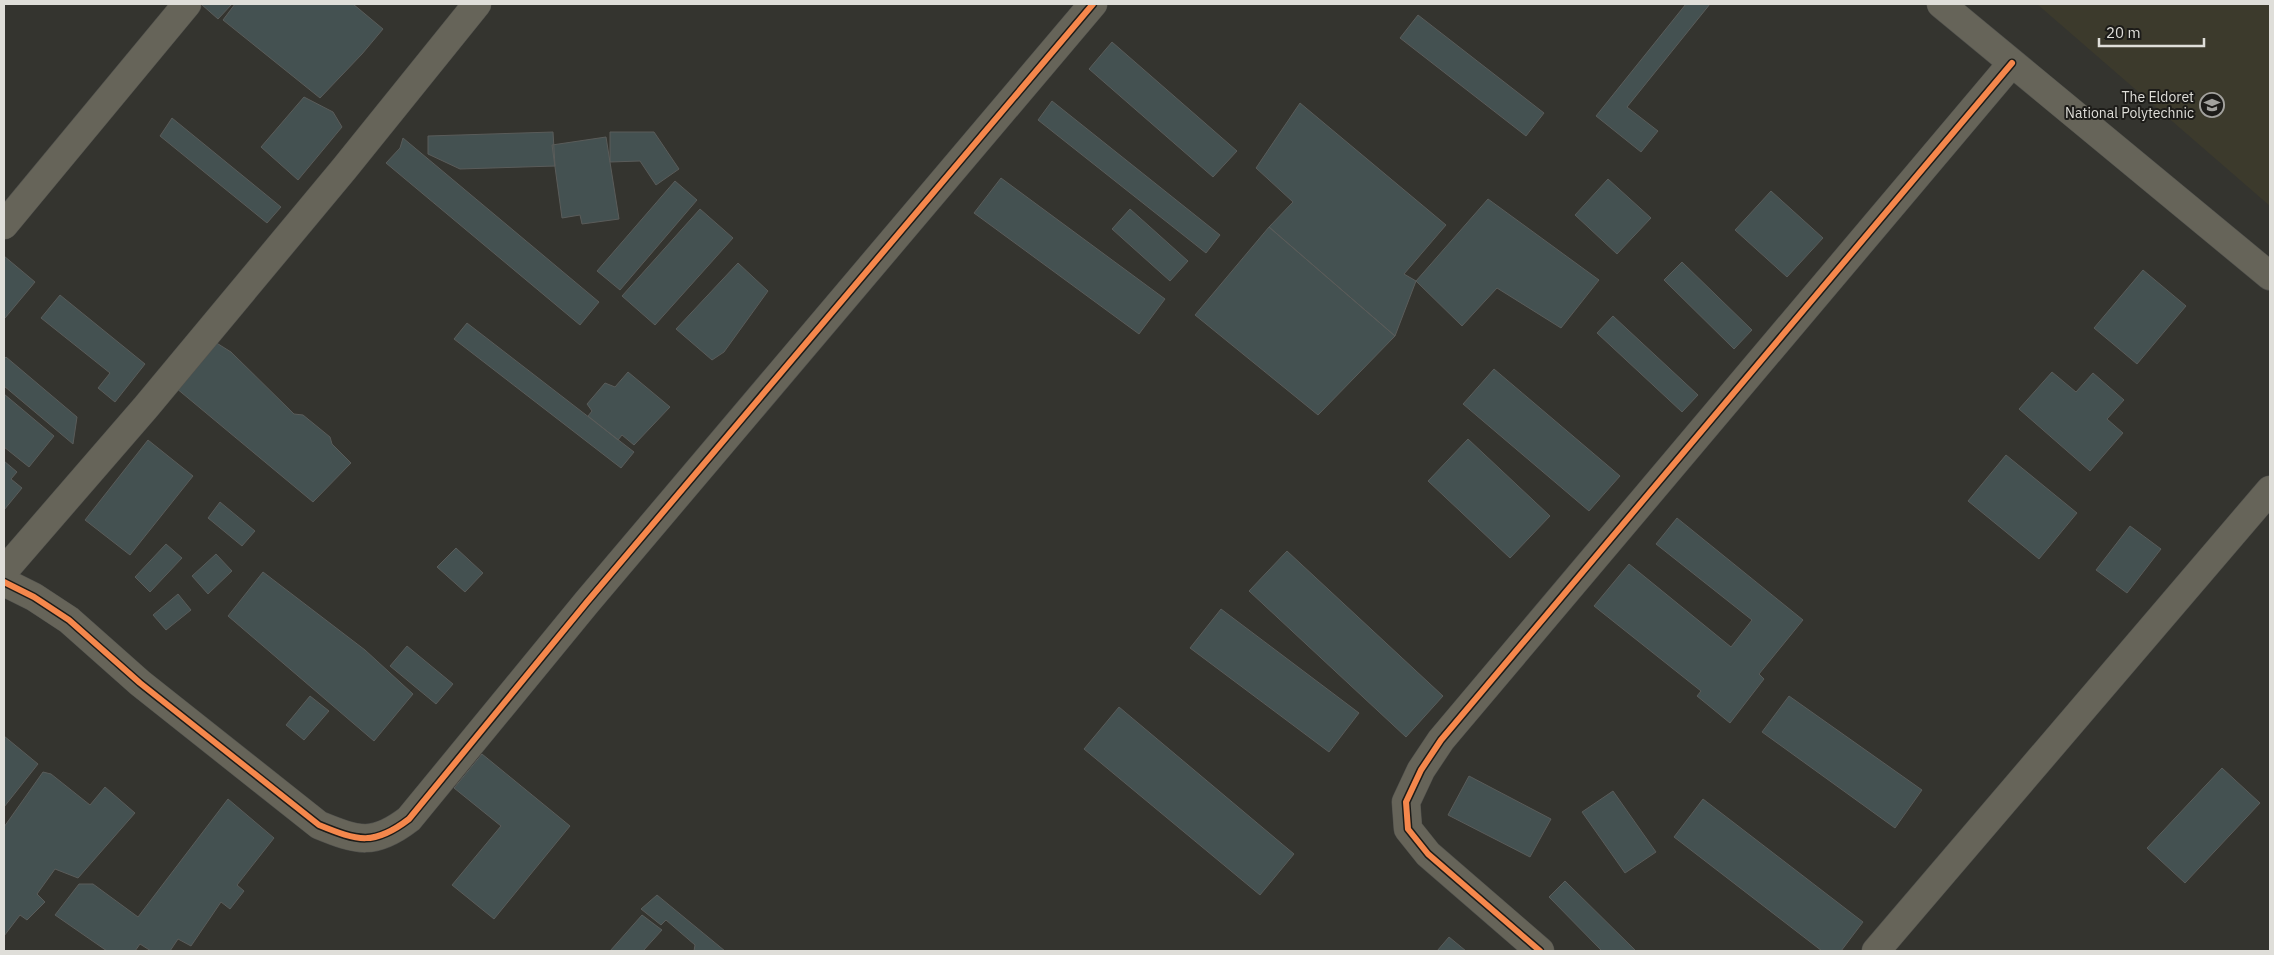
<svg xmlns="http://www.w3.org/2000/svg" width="2274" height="955" font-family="'IBM Plex Sans',sans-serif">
  <rect width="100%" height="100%" fill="#34342f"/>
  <path fill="#3c3a2c" d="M2037,4H2270V206Z"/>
  <path fill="#445151" stroke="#5a5c5a" d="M201,4H232L218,19Z
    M235,4H353L383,29L362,54L320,98L223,20Z
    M1686,4H1710L1627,107L1658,131L1641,152L1596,116Z
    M1418,15L1544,113L1526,136L1400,38Z
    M1112,42L1237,151L1213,177L1089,69Z
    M304,97L333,112L342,127L298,180L261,147Z
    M1052,101L1220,235L1206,253L1038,120Z
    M1300,103L1446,225L1404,274L1416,281L1395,336L1269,227L1293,202L1256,168Z
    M172,118L281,207L267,223L160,136Z
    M553,132L555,166L460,169L428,154V136Z
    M610,132H654L679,169L656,185L640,161L610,162Z
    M606,137L619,219L582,224L580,215L562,218L552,145Z
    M403,138L599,302L580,325L386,163L400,148Z
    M1001,178L1165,299L1139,334L974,213Z
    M1608,179L1651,218L1617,254L1575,215Z
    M675,181L697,200L620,290L597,271Z
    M1771,191L1823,238L1787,277L1735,230Z
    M1488,199L1599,280L1561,328L1497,288L1462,326L1416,281Z
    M700,209L733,238L655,325L622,296Z
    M1130,209L1188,261L1170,281L1112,229Z
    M1269,227L1395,336L1318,415L1195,315Z
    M4,256L35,282L5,318L4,317Z
    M1682,262L1752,330L1734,349L1664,280Z
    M738,263L768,291L724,352L712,360L676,329Z
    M2143,270L2186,306L2137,364L2094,328Z
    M60,295L145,364L115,402L98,388L110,373L41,318Z
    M1613,316L1698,395L1682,412L1597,333Z
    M467,323L634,452L621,468L454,339Z
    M215,342L231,352L294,414L303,415L330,437L332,444L351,463L313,502L158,373Z
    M6,357L77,417L73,444L4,386V359Z
    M1494,369L1620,476L1589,511L1463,404Z
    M628,372L670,407L634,445L622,435L618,440L588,416L592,411L587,404L605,383L615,387Z
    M2052,372L2076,392L2093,373L2124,400L2107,419L2123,433L2090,471L2019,409Z
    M4,394L54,436L29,467L4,447Z
    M1468,439L1550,516L1510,558L1428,481Z
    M148,440L193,476L130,555L85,520Z
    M2006,455L2077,513L2039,559L1968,501Z
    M4,461L17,472L11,479L22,488L4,510Z
    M220,502L255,531L242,546L208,518Z
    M1677,518L1803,620L1759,674L1764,679L1730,723L1697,696L1701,691L1594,606L1629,564L1731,647L1752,620L1656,544Z
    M2130,526L2161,549L2127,593L2096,570Z
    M166,544L182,558L150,592L135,577Z
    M456,548L483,573L465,592L437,567Z
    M1287,551L1443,696L1406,737L1249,591Z
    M216,554L232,571L208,594L192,576Z
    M263,572L365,650L413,694L374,741L228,616Z
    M178,594L191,610L166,630L153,615Z
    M1221,609L1359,713L1329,752L1190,648Z
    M407,646L453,684L436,704L390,666Z
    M310,696L329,711L304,740L286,725Z
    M1789,696L1922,790L1895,828L1762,732Z
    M1119,707L1294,854L1260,895L1084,749Z
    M4,736L38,764L4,807Z
    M482,754L570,826L494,919L452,885L501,826L454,788Z
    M2222,768L2260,803L2185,883L2147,848Z
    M43,772L51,774L90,805L105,787L135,813L78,878L55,869L37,894L45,902L27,920L20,915L4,936V827Z
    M1469,776L1551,819L1530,857L1448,815Z
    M1613,791L1656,852L1625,873L1582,812Z
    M228,799L274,838L237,885L244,891L230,909L221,902L191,946L178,939L170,951H151L140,944L135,951H107L55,915L79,884H93L138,917Z
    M1703,799L1863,922L1841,951H1822L1674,837Z
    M1565,881L1636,951H1602L1549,897Z
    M657,895L725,951H694L695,945L666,920L661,925L641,909Z
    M642,915L662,930L643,951H610Z
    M1449,937L1466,951H1437Z"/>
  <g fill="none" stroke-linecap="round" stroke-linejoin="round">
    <defs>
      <path id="street" d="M1941,4L2270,276
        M4,225L187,4
        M4,571L146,407L344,169L477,4
        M4,582L34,597L69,620L140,683L319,825C358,841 374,846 409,819L587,602L1093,4
        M1540,951L1428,854L1408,829L1406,802L1421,770L1441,740L2012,63
        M1876,951L2270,490"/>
    </defs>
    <use href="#street" stroke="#52524e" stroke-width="29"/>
    <use href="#street" stroke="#666459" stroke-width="28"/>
    <defs>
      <path id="cycleway" d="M4,582L34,597L69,620L140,683L319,825C358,841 374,846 409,819L587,602L1093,4
        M1540,951L1428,854L1408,829L1406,802L1421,770L1441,740L2012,63"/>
    </defs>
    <use href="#cycleway" stroke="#1d1c19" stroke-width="9"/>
    <use href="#cycleway" stroke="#f5874c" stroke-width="6"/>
  </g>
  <defs>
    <symbol id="university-ring" viewBox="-11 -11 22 22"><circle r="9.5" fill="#1d1c19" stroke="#a3a29e" stroke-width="1.5"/><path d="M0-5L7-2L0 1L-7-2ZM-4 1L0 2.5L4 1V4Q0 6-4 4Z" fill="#a3a29e"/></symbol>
  </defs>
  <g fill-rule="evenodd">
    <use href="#university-ring" x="2198" y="91" width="28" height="28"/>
  </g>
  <g text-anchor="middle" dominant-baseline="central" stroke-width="4" stroke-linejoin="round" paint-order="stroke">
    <g font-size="14" fill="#dfded9" stroke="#1d1c19" text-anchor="end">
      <text x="2194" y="97">The Eldoret<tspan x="2194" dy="16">National Polytechnic</tspan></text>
    </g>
  </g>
  <rect width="2274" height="955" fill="none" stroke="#dfded9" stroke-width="10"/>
  <path d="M2099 38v8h105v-8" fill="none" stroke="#dfded9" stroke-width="2.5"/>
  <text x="2106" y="38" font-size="15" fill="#dfded9" stroke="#1d1c19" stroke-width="4" paint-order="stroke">20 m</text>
</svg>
